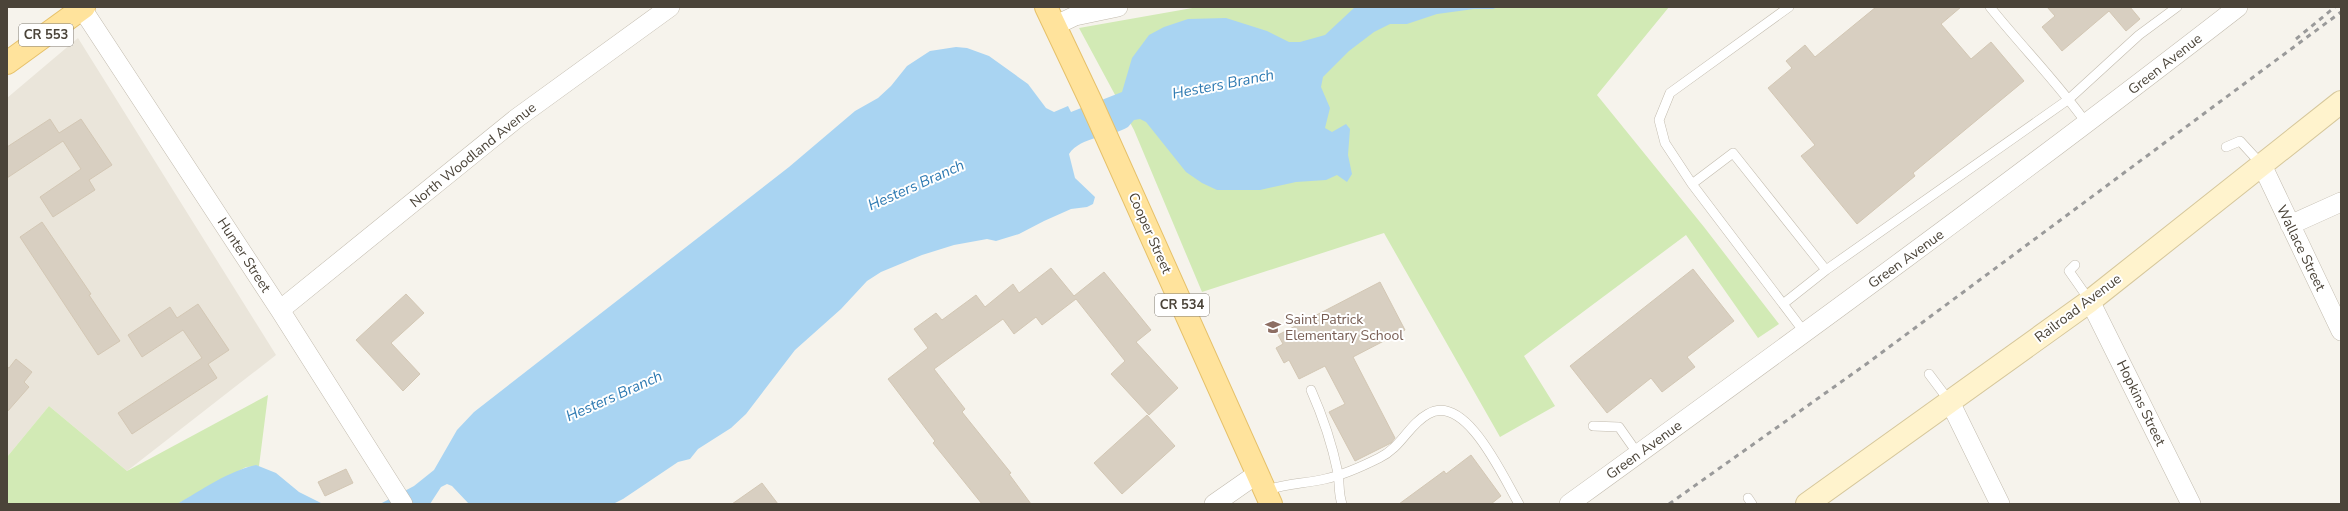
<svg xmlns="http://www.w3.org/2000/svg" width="2348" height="511" font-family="'Nunito Sans',sans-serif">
  <rect width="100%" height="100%" fill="#f6f3ec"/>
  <path fill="#eae5da" d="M78,38L276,355L127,471L49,406L7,457V98Z"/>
  <path fill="#d2eab5" d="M1198,7H1669L1597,95L1704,227L1779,324L1758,338L1686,235L1524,356L1555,406L1500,437L1384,233L1202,292L1134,130L1079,28Z
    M268,395L259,466L246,467L177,504H7V457L49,406L127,471Z"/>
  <path fill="#a9d4f2" d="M1355,7H1498L1493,9H1474L1437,14L1407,24H1390L1374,32L1349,51L1323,77L1321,87L1330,108L1325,128L1332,132L1346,124L1350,129L1348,155L1352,174L1347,182L1337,175L1326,180L1296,182L1260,190H1217L1202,183L1186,172L1146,122L1140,119L1134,120C1132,122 1130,125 1128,127C1112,137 1081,136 1069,154L1075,178L1095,197L1093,204L1087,207L1071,209L1044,221L1019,234L996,241L987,239L954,245L922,255L881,272L867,281L841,309L795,350L746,414L731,428L698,449L690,459L678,462L623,499L613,504H469L452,486L447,484L441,487L430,504H380L414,486L434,470L457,430L474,412L789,167L855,111L878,98L891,86L907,66L930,51L956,47L967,48L989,56L1028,84L1046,108L1054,112L1068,106L1071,112L1122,92L1132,58L1149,35L1164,27L1188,19L1226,18L1267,31L1289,42H1300L1325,35Z
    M256,465L276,473L299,492L323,504H177C202,490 228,471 256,465Z"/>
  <path fill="#d8cfc1" stroke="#d3c7b4" d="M1876,7H1961L1941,24L1971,59L1991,42L2024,81L1913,173L1915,176L1857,224L1801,156L1815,145L1768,88L1792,68L1786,61L1805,45L1815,57Z
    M2047,7H2130L2140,19L2126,31L2109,11L2062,51L2042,27L2055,16Z
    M50,119L59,133L81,119L112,165L89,180L95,190L53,217L40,197L81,169L63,141L7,178V147Z
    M42,222L91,294L89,295L120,341L98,355L20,237Z
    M1051,268L1074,296L1104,272L1151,330L1136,342L1178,388L1149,415L1111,374L1125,361L1076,299L1042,325L1036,317L1014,334L1003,319L934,369L965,409L962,412L1011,473L1009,474L1031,504H982L933,443L935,441L888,379L928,348L914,329L936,313L942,320L976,295L985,307L1013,284L1019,293Z
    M1693,269L1734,321L1687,357L1695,367L1662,392L1651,378L1607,413L1570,366Z
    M1380,282L1405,330L1353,357L1395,438L1391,443L1355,461L1329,412L1345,404L1325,366L1299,379L1289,360L1284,363L1276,348L1283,344L1278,335Z
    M406,294L424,313L391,343L420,374L403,391L356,340Z
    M198,304L229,350L208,364L217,378L132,434L118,413L202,358L183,330L142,357L128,335L170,307L177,318Z
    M16,359L32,372L24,382L29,387L7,412V367L9,368Z
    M1147,415L1175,446L1122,494L1094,463Z
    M1471,455L1501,496L1491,504H1399L1444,471L1446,474Z
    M346,469L353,483L325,496L318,482Z
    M762,483L778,504H732Z"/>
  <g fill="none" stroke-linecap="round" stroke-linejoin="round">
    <defs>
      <path id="lane" d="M1789,7L1670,93L1659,120L1665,143L1692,184L1805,333
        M1990,7C2022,47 2058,83 2087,124
        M2226,147L2240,141L2262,165
        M1692,184L1733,153L1826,270
        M2075,265L2069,271L2090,301
        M1783,304L1826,270L2069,99L2139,35L2177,7
        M1929,374L1950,402
        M1311,390C1323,417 1332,444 1338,473C1340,485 1338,492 1342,504
        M1593,426L1619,427L1638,454
        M1265,491C1285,483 1304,484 1325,479C1343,475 1361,467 1379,458C1402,447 1408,425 1428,414C1466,392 1504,479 1519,504
        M1748,498L1752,504"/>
      <path id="street" d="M81,7L280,310L403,504
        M1054,26L1075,16L1118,7
        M2262,165L2341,331
        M2290,225L2341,202
        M2090,301L2191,504
        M280,310L517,118L670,7
        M1950,402L2000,504
        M1214,504L1257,474
        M1569,504C1794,341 2019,177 2238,7"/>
      <path id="secondary" d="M1807,504L2090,301L2341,102"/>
      <path id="primary" d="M1046,7L1091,102L1271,504
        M7,63L84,7"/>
    </defs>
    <use href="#lane" stroke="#c2bbae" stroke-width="10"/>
    <use href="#street" stroke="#c2bbae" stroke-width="20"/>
    <use href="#secondary" stroke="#d6c79b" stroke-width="24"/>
    <use href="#primary" stroke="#e6c16a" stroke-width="24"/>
    <use href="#lane" stroke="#fff" stroke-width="9"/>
    <use href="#street" stroke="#fff" stroke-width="19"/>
    <use href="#secondary" stroke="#fff3cd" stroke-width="22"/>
    <use href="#primary" stroke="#ffe39c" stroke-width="22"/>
    <path stroke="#9a9a9a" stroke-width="3" stroke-dasharray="5 5" stroke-linecap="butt" d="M2296,39L2335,7
      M1669,504L1865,365L2341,12"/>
  </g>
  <defs>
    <symbol id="school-bare" viewBox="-9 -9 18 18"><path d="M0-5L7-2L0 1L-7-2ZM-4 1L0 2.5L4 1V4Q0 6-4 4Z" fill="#8d6e63" stroke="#fff" stroke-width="2.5" paint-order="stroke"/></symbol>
  </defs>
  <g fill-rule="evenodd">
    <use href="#school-bare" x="1262" y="316" width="22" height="22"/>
  </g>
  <g text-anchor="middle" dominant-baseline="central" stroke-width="4" stroke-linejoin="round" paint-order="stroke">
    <g fill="#fff" stroke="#817c74" stroke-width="1">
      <rect x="19" y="24" width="54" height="22" rx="3"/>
      <rect x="1155" y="294" width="54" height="22" rx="3"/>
    </g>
    <g font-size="13" font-weight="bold" fill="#4b4439">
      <text x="46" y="35">CR 553</text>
      <text x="1182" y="305">CR 534</text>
    </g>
    <g font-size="14" fill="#4b4439" stroke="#fff">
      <text transform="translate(2165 64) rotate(-38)">Green Avenue</text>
      <text transform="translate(473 155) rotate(-39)">North Woodland Avenue</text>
      <text transform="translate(1150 233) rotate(66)">Cooper Street</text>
      <text transform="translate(2301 248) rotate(64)">Wallace Street</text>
      <text transform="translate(244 255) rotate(57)">Hunter Street</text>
      <text transform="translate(1906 259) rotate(-36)">Green Avenue</text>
      <text transform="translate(2078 308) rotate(-37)">Railroad Avenue</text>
      <text transform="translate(2141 403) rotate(64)">Hopkins Street</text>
      <text transform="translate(1644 450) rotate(-36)">Green Avenue</text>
    </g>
    <g font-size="14" fill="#785e54" stroke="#fff" text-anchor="start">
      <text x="1285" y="319">Saint Patrick<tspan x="1285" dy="16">Elementary School</tspan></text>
    </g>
    <g font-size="15" font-style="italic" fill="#2e7ab2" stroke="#fff">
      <text transform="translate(1223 84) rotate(-11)">Hesters Branch</text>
      <text transform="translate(916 185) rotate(-24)">Hesters Branch</text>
      <text transform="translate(614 396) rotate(-24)">Hesters Branch</text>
    </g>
  </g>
  <rect width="2348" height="511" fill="none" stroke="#4b4439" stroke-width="16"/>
</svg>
